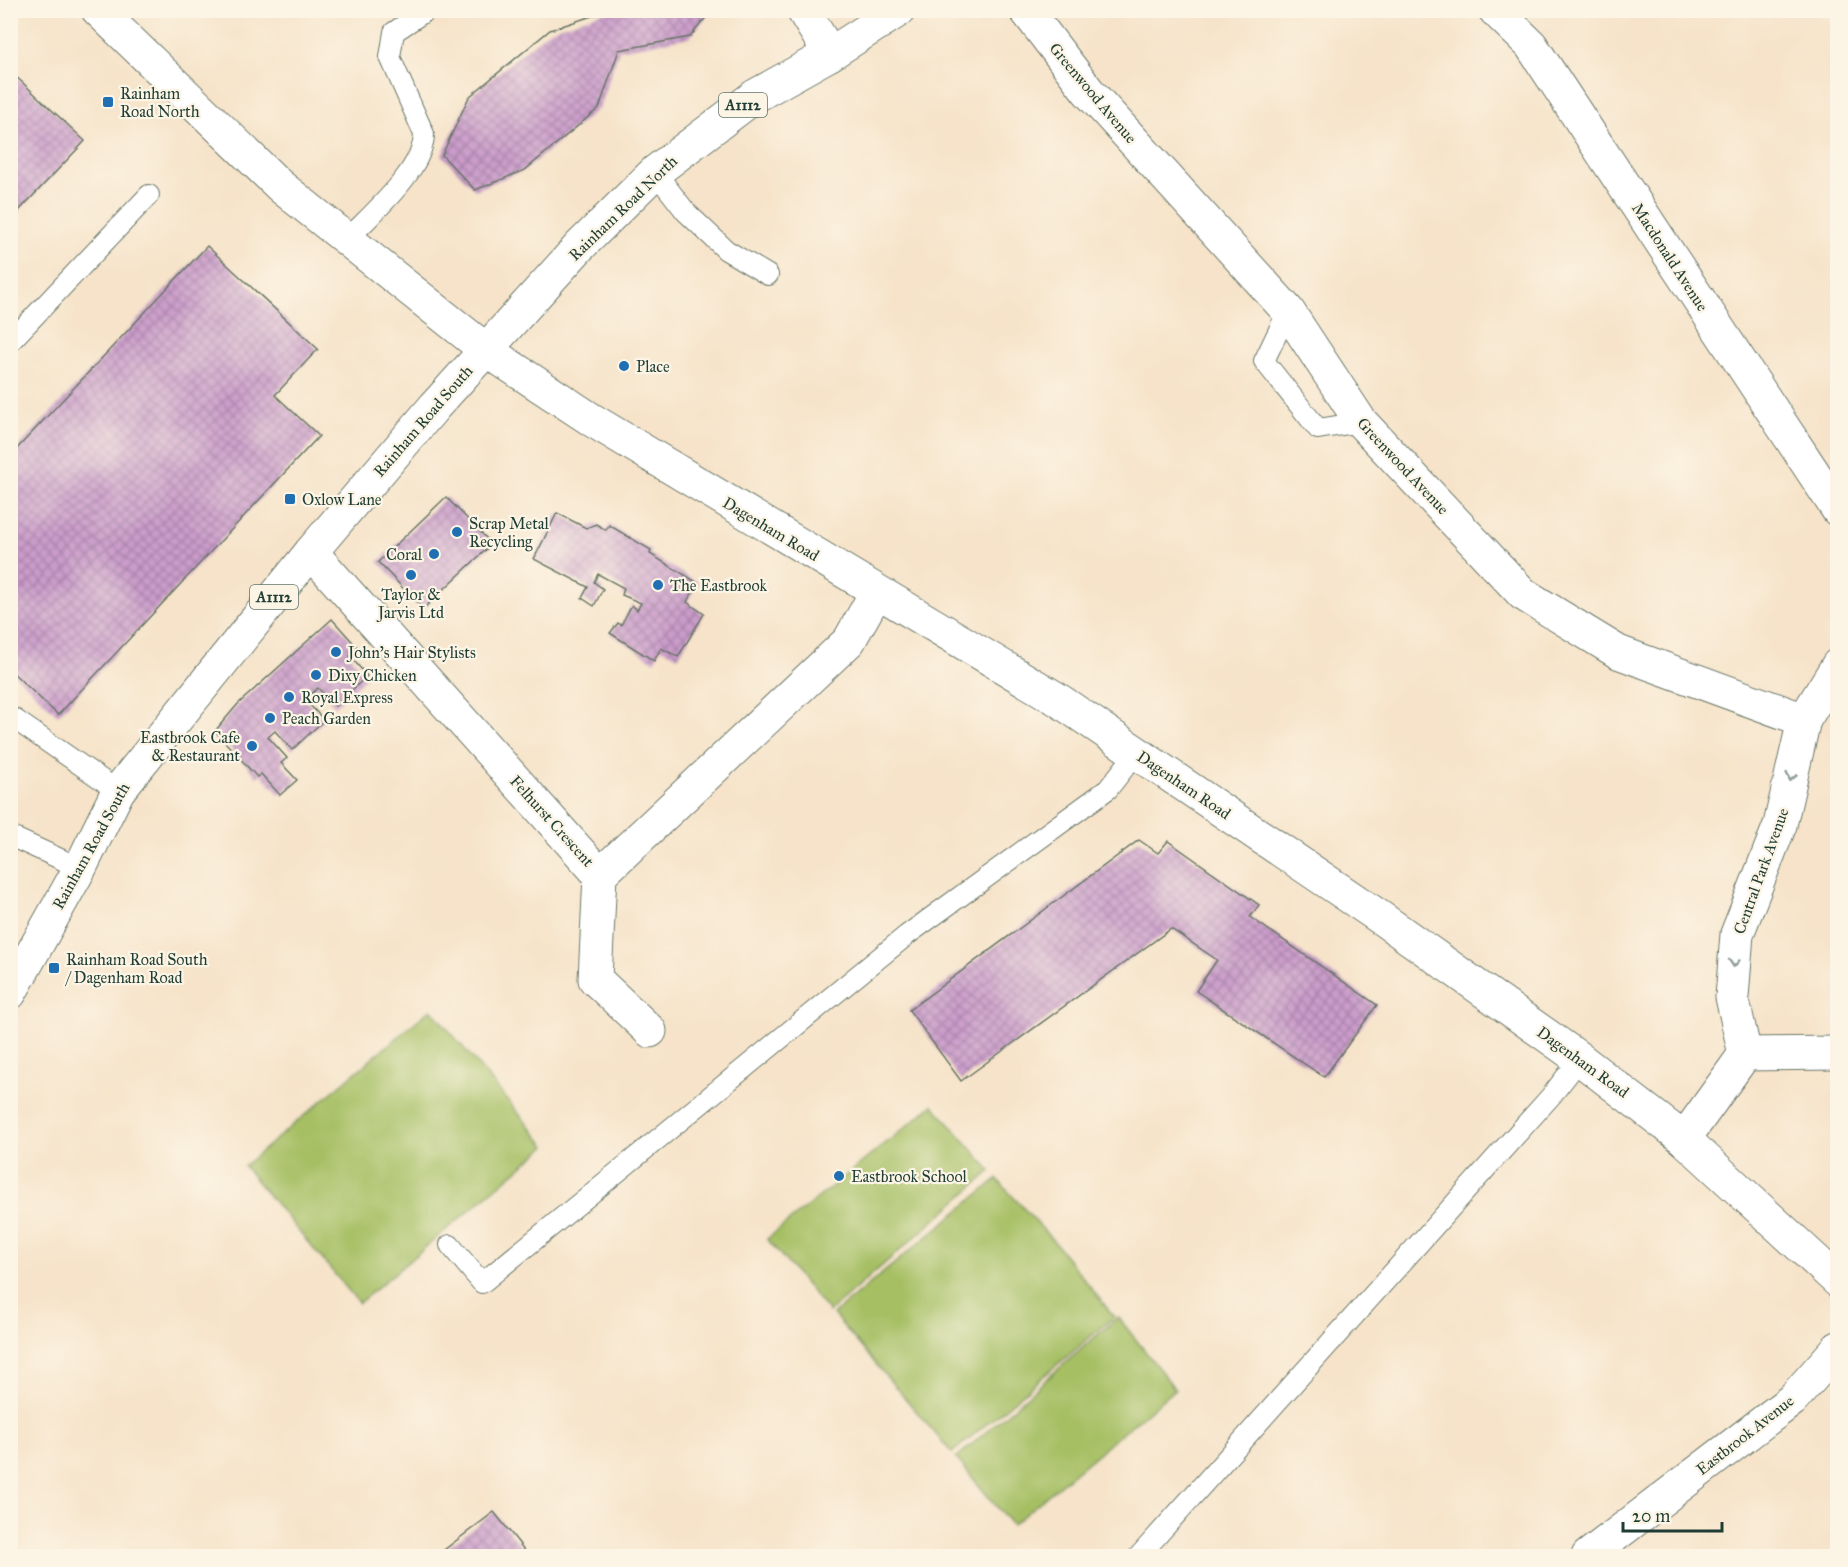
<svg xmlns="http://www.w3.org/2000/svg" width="1848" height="1567" font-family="'IM FELL Great Primer',serif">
  <defs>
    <pattern id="building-cross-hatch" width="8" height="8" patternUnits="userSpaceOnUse" patternTransform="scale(1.5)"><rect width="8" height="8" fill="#cb9ccb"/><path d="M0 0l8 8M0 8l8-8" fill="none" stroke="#a480a6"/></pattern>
  </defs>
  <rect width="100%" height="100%" fill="#fcf5e5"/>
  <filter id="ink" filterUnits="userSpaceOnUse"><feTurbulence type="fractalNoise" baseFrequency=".0167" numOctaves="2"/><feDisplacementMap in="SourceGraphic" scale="12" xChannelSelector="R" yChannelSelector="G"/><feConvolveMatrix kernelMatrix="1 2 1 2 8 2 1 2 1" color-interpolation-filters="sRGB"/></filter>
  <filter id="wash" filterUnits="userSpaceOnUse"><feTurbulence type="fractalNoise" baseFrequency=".008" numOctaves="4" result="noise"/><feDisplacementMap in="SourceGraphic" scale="24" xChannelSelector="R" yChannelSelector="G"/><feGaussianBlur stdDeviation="1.35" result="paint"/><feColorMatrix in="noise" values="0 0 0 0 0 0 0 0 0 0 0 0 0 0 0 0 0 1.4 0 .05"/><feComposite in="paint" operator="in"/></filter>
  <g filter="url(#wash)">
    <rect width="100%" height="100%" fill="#f6e3c9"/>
    <path fill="#a6bf64" stroke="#627e4c" stroke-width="1.5" d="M431,1009L546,1146L359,1303L244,1166Z
      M933,1105L991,1171L829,1312L767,1239Z
      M997,1179L1057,1245L1114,1317L952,1453L833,1314Z
      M1118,1317L1175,1389L1012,1525L956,1458Z"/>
    <g id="blocks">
      <path fill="url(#building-cross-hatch)" d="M610,10H712L690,37L619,50L599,108L525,170L475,190L442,155L469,97L550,30Z
        M10,71L85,141L10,220Z
        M207,246L318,349L275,395L319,436L58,715L10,670V456Z
        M446,497L492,544L423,609L378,562Z
        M557,513L586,528L596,524L606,530L609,525L651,550L650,554L698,583L687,602L704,614L678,657L661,648L654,661L610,633L618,623L621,625L632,605L637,610L641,603L622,595L624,588L598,574L594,582L603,589L594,606L582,598L588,587L534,559Z
        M332,619L358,648L350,656L367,676L335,706L318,688L305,700L324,720L292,750L275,731L268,737L287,758L281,763L297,780L280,795L261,774L257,777L215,731L238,704Z
        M1139,840L1158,853L1168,841L1259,905L1250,917L1377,1005L1324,1077L1196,991L1217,960L1171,929L961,1081L909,1010Z
        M494,1512L529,1556H436Z"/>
    </g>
  </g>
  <g filter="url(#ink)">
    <use href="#blocks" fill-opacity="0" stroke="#6a7768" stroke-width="1.5"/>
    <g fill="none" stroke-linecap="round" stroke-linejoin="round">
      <defs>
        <path id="lane" d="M655,172L686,212L726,250L768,275
          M347,240C371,214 424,170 424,134L390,57L394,32L427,10
          M1288,311L1264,361L1318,429L1361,422
          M10,342L149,195
          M10,716L118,791
          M10,836L80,868
          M450,1245L482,1283L907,935L1108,789L1136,753
          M1139,1556L1551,1096L1580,1059"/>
        <path id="street" d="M803,10L830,54
          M1026,10L1088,91L1288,311L1361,422L1523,594L1618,652L1804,720
          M1495,10L1531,45L1838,510
          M311,552L600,875L849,641L876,593
          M600,875L595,979L650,1031
          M1745,1054L1838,1053
          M1684,1139L1745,1054L1732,997L1737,934L1780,825L1804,720L1838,665
          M1588,1556L1792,1400L1838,1348"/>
        <path id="secondary" d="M98,10L280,186L486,350L592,420L1057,699L1381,918L1580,1059L1684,1139L1838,1281"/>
        <path id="primary" d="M10,993L80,868L118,791L311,552L435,406L579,247L655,172L755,96L830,54L899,10"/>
      </defs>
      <use href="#lane" stroke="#6a7768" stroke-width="22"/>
      <use href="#street" stroke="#6a7768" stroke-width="35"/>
      <use href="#secondary" stroke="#6a7768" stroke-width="35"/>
      <use href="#primary" stroke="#6a7768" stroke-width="35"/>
      <use href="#lane" stroke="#fff" stroke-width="20"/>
      <use href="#street" stroke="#fff" stroke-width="33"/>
      <use href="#secondary" stroke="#fff" stroke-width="33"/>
      <use href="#primary" stroke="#fff" stroke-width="33"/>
    </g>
    <defs><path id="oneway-chevron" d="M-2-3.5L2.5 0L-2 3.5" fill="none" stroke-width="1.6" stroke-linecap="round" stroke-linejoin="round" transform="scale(1.5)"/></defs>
    <g stroke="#8f9e9a">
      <use href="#oneway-chevron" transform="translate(1791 777) rotate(103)"/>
      <use href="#oneway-chevron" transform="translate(1734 963) rotate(94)"/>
    </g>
  </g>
  <g fill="#1f6fb2" stroke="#fcf5e5" stroke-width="2">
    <rect x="102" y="96" width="12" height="12" rx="3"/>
    <circle cx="624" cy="366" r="6"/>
    <rect x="284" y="493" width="12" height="12" rx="3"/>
    <circle cx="457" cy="532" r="6"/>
    <circle cx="434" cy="554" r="6"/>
    <circle cx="411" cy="575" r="6"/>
    <circle cx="658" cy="585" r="6"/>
    <circle cx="336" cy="652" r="6"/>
    <circle cx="316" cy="675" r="6"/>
    <circle cx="289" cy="697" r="6"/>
    <circle cx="270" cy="718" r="6"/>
    <circle cx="252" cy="746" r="6"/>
    <rect x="48" y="962" width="12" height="12" rx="3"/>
    <circle cx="839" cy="1176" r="6"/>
  </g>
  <g text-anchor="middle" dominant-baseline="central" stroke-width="4.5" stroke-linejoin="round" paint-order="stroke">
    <g fill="#fcf5e5" stroke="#617469" stroke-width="1.5">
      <rect x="719" y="93" width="48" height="24" rx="4.5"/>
      <rect x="250" y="585" width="48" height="24" rx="4.5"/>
    </g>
    <g font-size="15" font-weight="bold" fill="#1f3d34">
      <text x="743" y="105">A1112</text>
      <text x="274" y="597">A1112</text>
    </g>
    <g font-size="16" fill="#1f3d34" stroke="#fcf5e5" text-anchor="start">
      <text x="120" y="93">Rainham<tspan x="120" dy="18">Road North</tspan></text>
      <text x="636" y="366">Place</text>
      <text x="302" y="499">Oxlow Lane</text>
      <text x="469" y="523">Scrap Metal<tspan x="469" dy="18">Recycling</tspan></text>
      <text x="422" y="554" text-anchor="end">Coral</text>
      <text x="670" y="585">The Eastbrook</text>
      <text x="411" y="594" text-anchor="middle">Taylor &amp;<tspan x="411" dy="18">Jarvis Ltd</tspan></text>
      <text x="348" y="652">John's Hair Stylists</text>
      <text x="328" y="675">Dixy Chicken</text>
      <text x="301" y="697">Royal Express</text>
      <text x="282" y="718">Peach Garden</text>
      <text x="240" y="737" text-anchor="end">Eastbrook Cafe<tspan x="240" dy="18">&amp; Restaurant</tspan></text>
      <text x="66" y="959">Rainham Road South<tspan x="66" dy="18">/ Dagenham Road</tspan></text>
      <text x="851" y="1176">Eastbrook School</text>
    </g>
    <g font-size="16" fill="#1f3d34" stroke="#fcf5e5">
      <text transform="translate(1093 93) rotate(50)">Greenwood Avenue</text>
      <text transform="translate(623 208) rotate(-44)">Rainham Road North</text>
      <text transform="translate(1670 257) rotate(57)">Macdonald Avenue</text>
      <text transform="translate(423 421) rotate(-49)">Rainham Road South</text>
      <text transform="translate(1403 466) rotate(47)">Greenwood Avenue</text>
      <text transform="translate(771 529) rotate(31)">Dagenham Road</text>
      <text transform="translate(1184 785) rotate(34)">Dagenham Road</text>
      <text transform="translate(552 821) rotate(48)">Felhurst Crescent</text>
      <text transform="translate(91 846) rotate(-61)">Rainham Road South</text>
      <text transform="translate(1761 871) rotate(-70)">Central Park Avenue</text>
      <text transform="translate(1583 1062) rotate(36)">Dagenham Road</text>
      <text transform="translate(1745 1435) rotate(-38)">Eastbrook Avenue</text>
    </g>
  </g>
  <rect width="1848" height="1567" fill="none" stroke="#fcf5e5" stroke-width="36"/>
  <path d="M1623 1522v9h99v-9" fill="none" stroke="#1f3d34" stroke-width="3"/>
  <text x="1632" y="1522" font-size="18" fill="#1f3d34" stroke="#fcf5e5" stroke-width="4.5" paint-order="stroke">20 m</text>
</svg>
